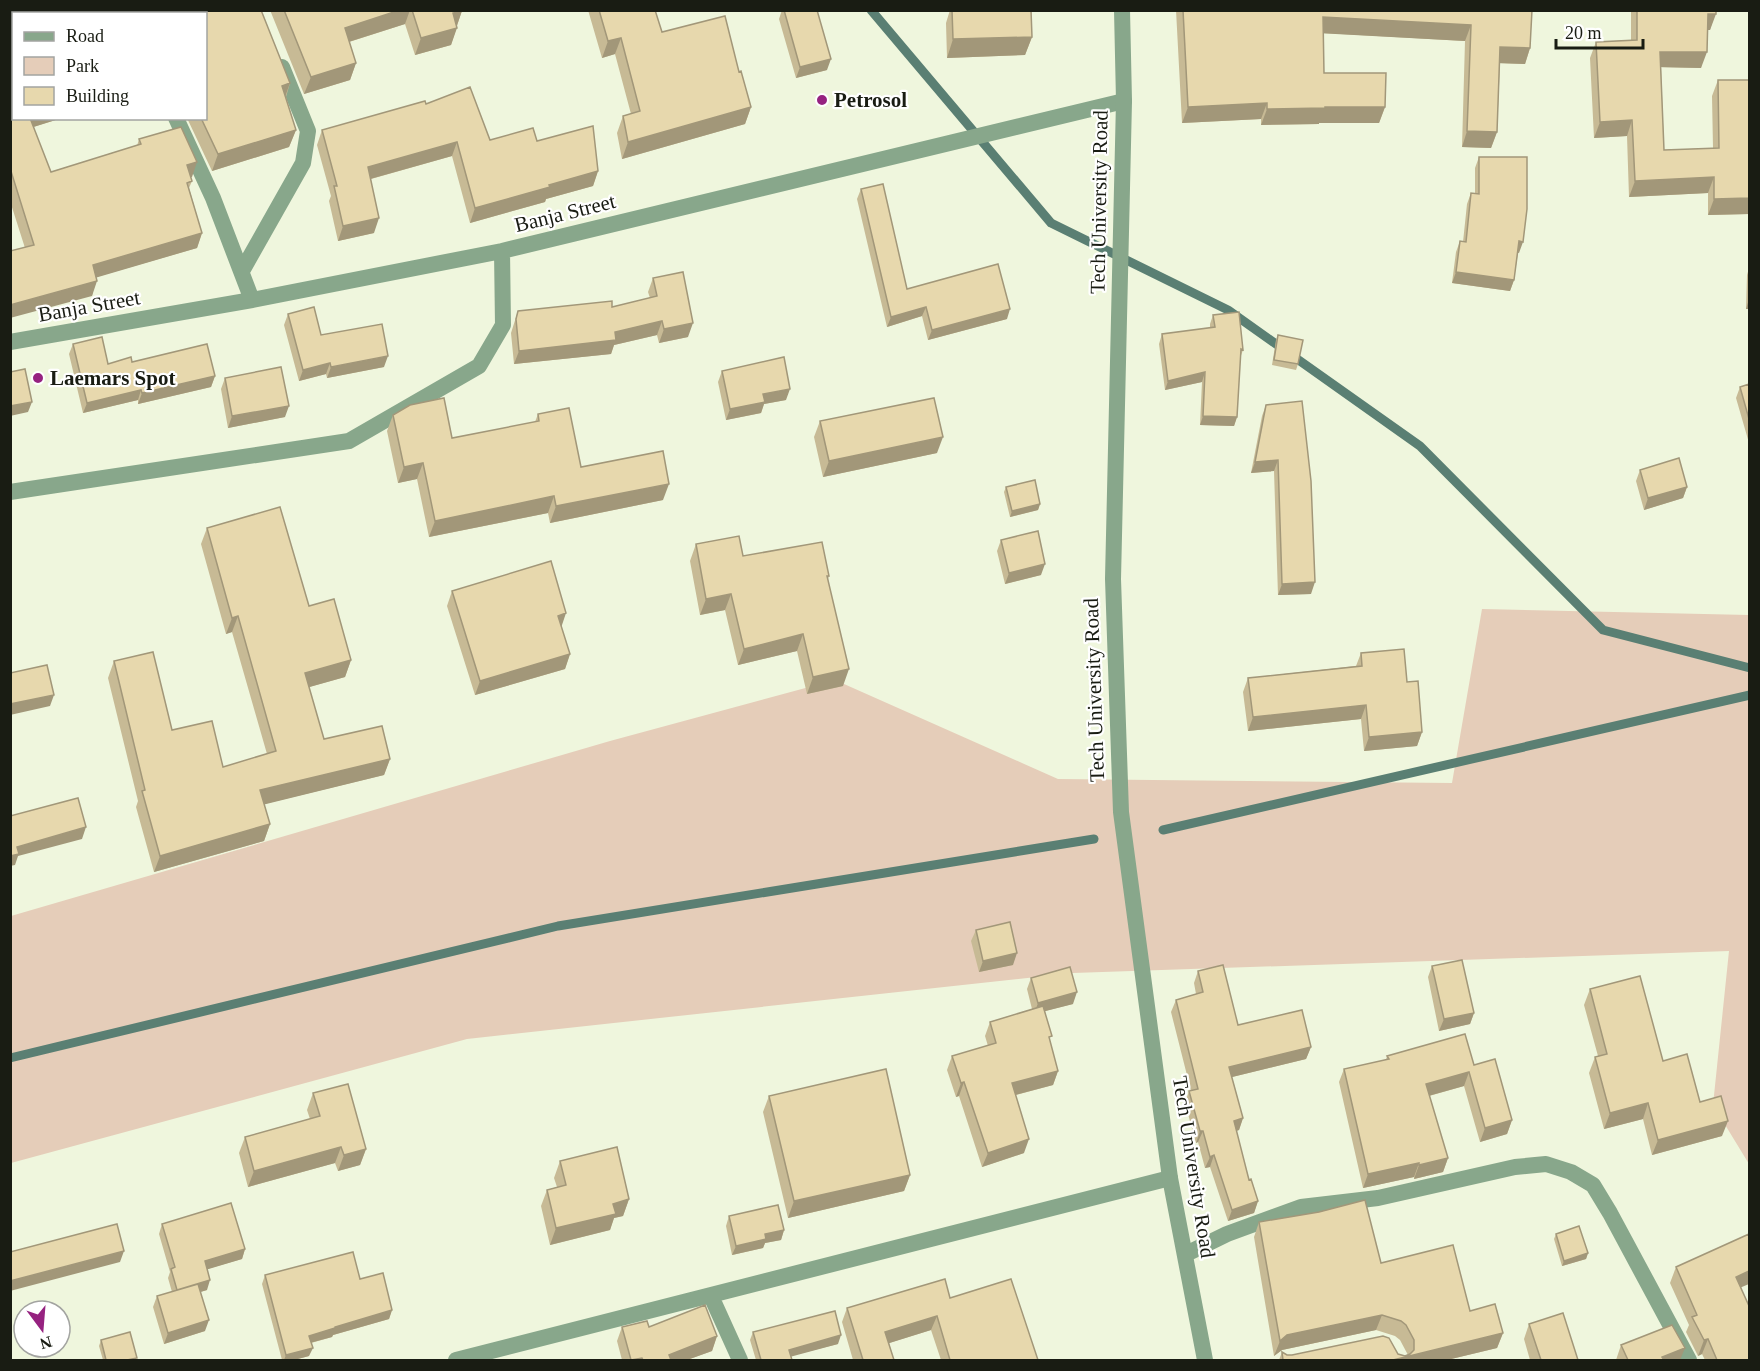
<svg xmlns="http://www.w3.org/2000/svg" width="1760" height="1371" font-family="'Times New Roman',serif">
  <rect width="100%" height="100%" fill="#eff6dd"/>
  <path fill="#e5cdb9" d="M1482,609L1749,615V1164L1713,1105L1729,951L1073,973L467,1039L11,1163V916L610,741L835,680L1058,779L1452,783Z"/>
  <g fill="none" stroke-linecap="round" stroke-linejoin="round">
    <path stroke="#5a7f73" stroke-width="9" d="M871,10L1051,223L1228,310L1420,446L1603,630L1750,668
      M1163,830L1750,695
      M10,1058L558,926L1094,839"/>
    <path stroke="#88a78b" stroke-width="16" d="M114,10L116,14
      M176,118L213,198L252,300
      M242,271L303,163L308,131L282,67
      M10,342L252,300L502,251L1124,101
      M10,492L349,441L479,366L503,325L502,251
      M1186,1254L1227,1234L1301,1207L1378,1198L1515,1167L1546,1164L1571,1172L1593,1185L1610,1213L1689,1360
      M711,1296L740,1360
      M456,1360L1170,1178"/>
    <path stroke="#88a78b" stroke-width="16" d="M1122,10L1124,101L1113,579L1121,812L1170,1178L1205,1360"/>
  </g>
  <path fill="#c7ba95" d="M165,10H261L290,83L286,97L296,130L289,147L212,171L187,118H206V14H163Z
    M270,10H462L451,45L415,55L405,24L349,42L356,63L350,80L304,94Z
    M588,10H655L662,32L739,72L751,107L745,124L622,159L617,133L623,116L631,114L615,54L602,58Z
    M782,10H817L827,70L796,78L779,19Z
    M950,10H1031L1032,37L1025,55L947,58L946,23Z
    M1176,10H1532L1530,48L1525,64L1500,63L1497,132L1491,148L1462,147L1465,41L1323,33L1324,73L1385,107L1379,123H1319V124L1261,125V119L1182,123Z
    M1631,10H1716L1710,30H1707L1701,68L1661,67L1664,150L1713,148L1712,96L1718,80H1749V214L1708,215V193L1629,197L1627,136L1594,138L1590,58L1596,42L1631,40Z
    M10,39L14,118H62L33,127L51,172L137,146L139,139L192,177H190L192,181L189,188L202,233L197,248L96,277L92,296L25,248L10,201Z
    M426,104L490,140L537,141L598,171L593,186L546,199L545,202L470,223L452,156L371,179L374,233L338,241L329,201L331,196L317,145L322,130Z
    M1479,157L1519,253L1518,252L1514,280L1510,291L1452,283L1456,252L1460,241L1463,242L1467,204L1471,193H1475V168Z
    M861,189L907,289L1007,319L928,340L922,316L887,327L857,199Z
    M1749,268V309H1746L1747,275Z
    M653,278L688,337L659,343L657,335L614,345L611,354L514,364L511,333L518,311L612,307L650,298L648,292Z
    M288,314L321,335L384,367L327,378L326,374L299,381L284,325Z
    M1213,315L1243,350L1240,358L1237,417L1234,426L1200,425L1202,382L1165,390L1159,344L1162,334L1210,328V324Z
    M1278,335L1298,364L1296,370L1272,365L1276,340Z
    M73,344L108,364L132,362L215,376L211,387L138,404V400L83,413L69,354Z
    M722,371L786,400L764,404L761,413L726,420L718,382Z
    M225,378L285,417L228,428L221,389Z
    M1749,384V443L1736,398L1740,387Z
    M1266,405L1311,594L1278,595L1274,471L1251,473L1262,416Z
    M538,414L581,467L663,500L550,523L548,513L429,537L417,479L398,483L387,431L393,415L452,438L535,422Z
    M820,421L937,453L823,477L814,437Z
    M1640,470L1687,487L1683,498L1644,510L1636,481Z
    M1006,487L1040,504L1038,510L1010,517L1004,492Z
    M207,528L309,606L351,660L345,677L309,687L324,739L390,759L384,775L264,804L270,824L264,841L154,872L136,807L138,801L108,678L114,661L172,730L223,767L267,754L232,632L226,634L201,544Z
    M1001,540L1041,575L1005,584L997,551Z
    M696,544L743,556L829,576L828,579L843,686L807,694L797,651L738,665L725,610L700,615L690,561Z
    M452,591L561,626L570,654L565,669L475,695L447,606Z
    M1361,653L1407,682L1422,732L1417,746L1364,751L1361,719L1248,731L1243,692L1248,678L1356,666Z
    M976,930L1013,965L979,972L971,941Z
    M1432,966L1474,1013L1470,1024L1439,1031L1428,977Z
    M1198,971L1238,1025L1311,1047L1306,1059L1232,1077L1243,1118L1239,1130L1236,1131L1249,1180L1258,1201L1254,1213L1228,1221L1210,1167L1205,1168L1198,1142L1196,1143L1185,1103L1189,1091H1191L1171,1012L1176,1000L1196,994L1194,983Z
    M1031,978L1073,1004L1045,1011L1050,1042L1058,1071L1053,1085L1016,1095L1024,1153L982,1167L959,1096L956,1097L947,1070L952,1056L988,1046L985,1036L990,1022L1032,1009L1027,989Z
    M1590,989L1663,1061L1700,1102L1722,1136L1652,1155L1643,1119L1604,1129L1589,1073L1595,1057L1598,1056L1584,1005Z
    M1387,1056L1474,1065L1512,1120L1507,1134L1480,1142L1464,1086L1429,1096L1448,1158L1443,1172L1414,1179V1177L1363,1188L1339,1082L1344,1069L1386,1060Z
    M313,1093L366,1149L360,1165L338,1171L335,1163L248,1187L239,1153L245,1137L310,1119L307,1110Z
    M769,1096L910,1175L904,1191L788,1218L763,1112Z
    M560,1161L629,1199L623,1216L614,1218L610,1230L550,1245L541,1206L547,1190L557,1187L554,1178Z
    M729,1216L784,1230L781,1240L765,1243L763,1248L732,1255L726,1226Z
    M1259,1222L1381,1263L1470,1311L1503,1333L1497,1348L1447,1360H1279L1282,1352L1287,1355L1398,1354L1405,1356L1408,1355L1400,1340L1395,1336L1376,1330L1282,1350L1274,1356L1254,1237Z
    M162,1224L245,1249L242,1259L207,1269V1290L200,1292L205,1331L164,1344L153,1307L157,1296L172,1292L168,1278L170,1272L159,1234Z
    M1556,1234L1588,1253L1586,1259L1562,1266L1554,1239Z
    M1676,1267L1741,1287L1749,1360H1705L1702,1354L1698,1356L1686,1332L1689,1325L1670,1283Z
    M265,1275L360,1279L392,1310L389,1319L333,1335L332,1337L311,1343L309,1356L294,1360H282L262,1284Z
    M950,1298L1038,1360H941L931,1330L889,1343L894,1360H853L842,1322L847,1308Z
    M1529,1324L1578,1360H1530L1524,1339Z
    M622,1327H649L717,1336L712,1351L687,1360H622L617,1341Z
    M753,1332L838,1344L790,1356L792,1360H756L750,1340Z
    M101,1340L136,1360H103L99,1346Z
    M1621,1345L1680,1360H1616Z"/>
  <path fill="#a29779" d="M400,10H410L405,24L339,45L345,28Z
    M462,11L456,28L453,13Z
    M1708,14H1716L1710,30H1702Z
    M1323,17L1471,25L1465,41L1317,33Z
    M457,28L451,45L415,55L421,38Z
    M1032,37L1025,55L947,58L953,39Z
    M621,38L615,54L602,58L608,41Z
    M1500,47L1530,48L1525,64L1494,63Z
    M1660,52H1707L1701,68L1654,67Z
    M831,59L827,70L796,78L800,67Z
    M356,63L350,80L304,94L311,77Z
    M290,83L284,100L282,86Z
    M1267,103L1261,119L1182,123L1188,107Z
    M751,107L745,124L622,159L628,142Z
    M1325,107H1385L1379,123H1319V124L1261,125L1267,109Z
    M28,118H62L24,130Z
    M1632,120L1627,136L1594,138L1600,122Z
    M296,130L289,147L212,171L218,154Z
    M1467,131L1497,132L1491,148L1462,147Z
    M457,142L452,156L363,181L368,167Z
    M197,162L192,177L182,180L187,165Z
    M598,171L593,186L546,199L545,202L470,223L475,208L549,185Z
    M1714,177L1708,193L1629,197L1635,181Z
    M1749,198V214L1708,215L1714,199Z
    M379,218L374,233L338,241L343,226Z
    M202,233L197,248L88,280L93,265Z
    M1519,241L1523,242L1519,253L1515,252Z
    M1456,272L1514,280L1510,291L1452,283Z
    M97,281L92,296L10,318V305Z
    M1749,299V309H1746Z
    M926,307L922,316L887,327L891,317Z
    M1010,309L1007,319L928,340L932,330Z
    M662,321L657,335L614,345L611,354L514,364L519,351L615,332Z
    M693,323L688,337L659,343L664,329Z
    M388,356L384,367L327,378L331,367Z
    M330,363L326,374L299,381L303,370Z
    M1205,372L1202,382L1165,390L1168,381Z
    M215,376L211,387L138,404L142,393Z
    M790,389L786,400L764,404L761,413L726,420L730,409L763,394Z
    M141,390L138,400L83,413L87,403Z
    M32,402L28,412L10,416V406Z
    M289,406L285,417L228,428L232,416Z
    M1203,416L1237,417L1234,426L1200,425Z
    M943,437L937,453L823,477L829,461Z
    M1278,460L1274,471L1251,473L1255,462Z
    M423,463L417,479L398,483L404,467Z
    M669,484L663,500L550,523L556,506Z
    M1687,487L1683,498L1644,510L1648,498Z
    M554,496L548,513L429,537L435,521Z
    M1040,504L1038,510L1010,517L1012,511Z
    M1045,564L1041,575L1005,584L1009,573Z
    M1315,582L1311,594L1278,595L1282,584Z
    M731,594L725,610L700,615L706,599Z
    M566,613L561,628L558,616Z
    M238,616L232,632L226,634L232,618Z
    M803,634L797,651L738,665L744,649Z
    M570,654L565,669L475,695L480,681Z
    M351,660L345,677L299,690L305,673Z
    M849,669L843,686L807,694L813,677Z
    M54,695L50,706L10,715V704Z
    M1366,705L1361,719L1248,731L1253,717Z
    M1422,732L1417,746L1364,751L1369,737Z
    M390,759L384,775L254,807L260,790Z
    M270,824L264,841L154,872L160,856Z
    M86,827L82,839L18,856L15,865L10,866V856L17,847Z
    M1017,953L1013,965L979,972L983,961Z
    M1077,992L1073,1004L1034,1014L1038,1003Z
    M1474,1013L1470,1024L1439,1031L1444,1019Z
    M1311,1047L1306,1059L1224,1079L1229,1067Z
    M1058,1071L1053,1085L1007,1097L1012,1083Z
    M1469,1072L1464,1086L1421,1098L1426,1084Z
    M964,1082L959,1096L956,1097L961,1083Z
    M1648,1103L1643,1119L1604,1129L1610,1113Z
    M1243,1118L1239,1130L1230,1133L1234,1121Z
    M1512,1120L1507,1134L1480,1142L1485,1128Z
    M1728,1121L1722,1136L1652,1155L1658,1140Z
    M1200,1131H1203L1198,1142L1196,1143Z
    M1029,1139L1024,1153L982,1167L988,1153Z
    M341,1147L335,1163L248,1187L254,1171Z
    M366,1149L360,1165L338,1171L344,1155Z
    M1214,1155L1210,1167L1205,1168L1210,1157Z
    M1448,1158L1443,1172L1414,1179L1419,1165Z
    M1419,1163L1414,1177L1363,1188L1368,1174Z
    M910,1175L904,1191L788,1218L794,1201Z
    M629,1199L623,1216L614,1218L610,1230L550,1245L556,1228L613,1204Z
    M1258,1201L1254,1213L1228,1221L1232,1210Z
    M784,1230L781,1240L765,1243L763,1248L732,1255L736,1246L765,1234Z
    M245,1249L242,1259L202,1271L205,1261Z
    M124,1251L120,1262L10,1291V1281Z
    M1588,1253L1586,1259L1562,1266L1564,1261Z
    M1749,1271V1284L1730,1292L1736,1277Z
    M210,1280L207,1290L174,1300L177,1290Z
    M392,1310L389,1319L333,1335L332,1337L306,1344L309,1336L335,1327Z
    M1382,1315L1376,1330L1282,1350L1274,1356L1280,1341L1287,1335Z
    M937,1316L931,1330L880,1346L885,1332Z
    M209,1320L205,1331L164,1344L168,1333Z
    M1503,1333L1497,1348L1447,1360H1393Z
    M841,1335L838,1344L786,1358L789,1350Z
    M717,1336L712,1351L687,1360H667L669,1355Z
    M1708,1339L1702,1354L1698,1356L1704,1340Z
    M313,1348L309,1356L294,1360H284L286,1355Z
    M1685,1348L1680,1360H1661L1662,1357Z"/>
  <path fill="#e7d8ad" stroke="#a29779" stroke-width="1.5" d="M261,10L290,83L282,86L296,130L218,154L201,118H206V14H164V11Z
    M284,10H400L345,28L356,63L311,77Z
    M412,10H462V11L453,13L457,28L421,38Z
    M599,10H655L662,32L725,16L739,72L741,71L751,107L628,142L623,116L640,111L621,38L608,41Z
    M784,10H817L831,59L800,67Z
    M952,10H1031L1032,37L953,39Z
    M1183,10H1532L1530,48L1500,47L1497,132L1467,131L1471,25L1323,17L1324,73H1386L1385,107H1325V108L1267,109V103L1188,107Z
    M1637,10H1716V14H1708L1707,52H1660L1664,150L1719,148L1718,80H1749V198L1714,199V177L1635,181L1632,120L1600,122L1596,42L1637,40Z
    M10,39H14V118H30L51,172L141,144L139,139L181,127L197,162L187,165L192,181L187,183L202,233L93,265L97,281L10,305V251L34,245L10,168Z
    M470,87L490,140L533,128L537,141L593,126L598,171L549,185L550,187L475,208L457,142L368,167L379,218L343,226L334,186H337L322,130L425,101L426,104Z
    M1479,157H1527V209L1523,242L1519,241L1514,280L1456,272L1460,241L1466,242L1471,193L1479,194Z
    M883,184L907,289L998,264L1010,309L932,330L926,307L891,317L861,189Z
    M683,272L693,323L664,329L662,321L615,332L616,340L519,351L516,319L518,311L612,301V307L657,296L653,278Z
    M314,307L321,335L382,324L388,356L331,367L330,363L303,370L288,314Z
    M1239,312L1243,350L1241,349L1237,417L1203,416L1205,372L1168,381L1162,334L1215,327L1213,315Z
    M1278,335L1303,340L1298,364L1274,360Z
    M102,337L108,364L131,357L132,362L207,344L215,376L142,393L141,390L87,403L73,344Z
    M784,357L790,389L763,394L765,402L730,409L722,371Z
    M281,367L289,406L232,416L225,378Z
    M25,369L32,402L10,406V372Z
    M1749,384V419L1740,387Z
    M444,398L452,438L539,421L538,414L569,408L581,467L663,451L669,484L556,506L554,496L435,521L423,463L404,467L393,415L410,405Z
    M934,398L943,437L829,461L820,421Z
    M1302,401L1311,481L1315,582L1282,584L1278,460L1255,462L1266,405Z
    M1679,458L1687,487L1648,498L1640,470Z
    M1035,480L1040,504L1012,511L1006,487Z
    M280,507L309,606L334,599L351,660L305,673L324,739L382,726L390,759L260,790L270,824L160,856L142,791L145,790L114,661L153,652L172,730L212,721L223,767L276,751L238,616L232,618L207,528Z
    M1038,531L1045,564L1009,573L1001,540Z
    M739,536L743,556L822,542L829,576H827L849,669L813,677L803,634L744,649L731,594L706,599L696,544Z
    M551,561L566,613L558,616L570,654L480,681L452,591Z
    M1404,649L1407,682L1418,681L1422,732L1369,737L1366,705L1253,717L1248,678L1362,666L1361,653Z
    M47,665L54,695L10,704V673Z
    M78,798L86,827L17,847L19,854L10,856V816Z
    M1010,922L1017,953L983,961L976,930Z
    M1462,960L1474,1013L1444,1019L1432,966Z
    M1223,965L1238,1025L1302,1010L1311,1047L1229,1067L1243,1118L1234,1121L1249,1180L1251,1179L1258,1201L1232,1210L1214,1155L1210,1157L1203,1131H1200L1189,1091L1198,1089L1176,1000L1203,992L1198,971Z
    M1070,967L1077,992L1038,1003L1031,978Z
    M1640,976L1663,1061L1687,1054L1700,1102L1721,1096L1728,1121L1658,1140L1648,1103L1610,1113L1595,1057L1607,1054L1590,989Z
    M1043,1006L1052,1036L1049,1037L1058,1071L1012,1083L1029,1139L988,1153L964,1082L961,1083L952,1056L996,1043L990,1022Z
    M1465,1034L1474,1065L1495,1059L1512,1120L1485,1128L1469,1072L1426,1084L1448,1158L1419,1165V1163L1368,1174L1344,1069L1389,1059L1387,1056Z
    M886,1069L910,1175L794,1201L769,1096Z
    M348,1084L366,1149L344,1155L341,1147L254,1171L245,1137L320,1116L313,1093Z
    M617,1147L629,1199L613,1204L616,1214L556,1228L547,1190L566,1185L560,1161Z
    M1365,1200L1381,1263L1453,1245L1470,1311L1495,1304L1503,1333L1393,1360H1281H1283L1282,1352L1287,1355H1292L1383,1336L1389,1338L1398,1354L1405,1356L1410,1354L1414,1350V1340L1406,1325L1401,1321L1382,1315L1287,1335L1280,1341L1259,1222L1319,1212Z
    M231,1203L245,1249L205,1261L210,1280L177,1290L171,1269L175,1267L162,1224Z
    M778,1205L784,1230L765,1234L766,1239L736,1246L729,1216Z
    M117,1224L124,1251L10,1281V1252Z
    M1579,1226L1588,1253L1564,1261L1556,1234Z
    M1749,1234V1271L1736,1277L1749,1306V1360H1717L1708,1339L1704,1340L1692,1317L1697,1315L1676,1267Z
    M353,1252L360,1279L383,1273L392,1310L335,1327V1328L309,1336L313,1348L286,1355L265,1275Z
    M945,1279L950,1298L1011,1279L1038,1360H950L937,1316L885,1332L894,1360H863L847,1308Z
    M198,1284L209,1320L168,1333L157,1296Z
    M705,1305L717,1336L669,1355L671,1360H643L642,1358L631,1360L622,1327L647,1321L649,1327Z
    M835,1311L841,1335L789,1350L792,1360H761L753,1332Z
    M1563,1313L1578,1360H1541L1529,1324Z
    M1672,1325L1685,1348L1662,1357L1664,1360H1628L1621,1345Z
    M130,1332L137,1358L127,1360H106L101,1340Z"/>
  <g fill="#962280" stroke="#fff" stroke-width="2">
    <circle cx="822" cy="100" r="6"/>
    <circle cx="38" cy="378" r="6"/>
  </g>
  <g text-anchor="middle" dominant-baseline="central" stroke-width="4.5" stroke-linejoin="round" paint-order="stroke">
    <g font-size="21" font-weight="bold" fill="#191c13" stroke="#fff" text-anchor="start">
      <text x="834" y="100">Petrosol</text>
      <text x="50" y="378">Laemars Spot</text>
    </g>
    <g font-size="21" fill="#191c13" stroke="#fff">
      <text transform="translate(1099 202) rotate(-89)">Tech University Road</text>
      <text transform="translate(565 213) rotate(-14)">Banja Street</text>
      <text transform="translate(89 306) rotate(-10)">Banja Street</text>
      <text transform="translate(1094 690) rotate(-92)">Tech University Road</text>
      <text transform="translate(1194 1167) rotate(81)">Tech University Road</text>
    </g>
  </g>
  <rect width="1760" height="1371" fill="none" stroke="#191c13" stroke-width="24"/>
  <rect x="12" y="12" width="195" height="108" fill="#ffffff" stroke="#a3a4a1" stroke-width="1.5"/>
  <rect x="24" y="32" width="30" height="9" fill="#88a78b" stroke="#a3a4a1" stroke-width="1.5"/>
  <text x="66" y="42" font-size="18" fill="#191c13">Road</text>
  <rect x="24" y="57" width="30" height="18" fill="#e5cdb9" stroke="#a3a4a1" stroke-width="1.5"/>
  <text x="66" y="72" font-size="18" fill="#191c13">Park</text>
  <rect x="24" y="87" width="30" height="18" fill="#e7d8ad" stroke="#a3a4a1" stroke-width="1.5"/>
  <text x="66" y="102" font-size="18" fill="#191c13">Building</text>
  <g transform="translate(42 1329) rotate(164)"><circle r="28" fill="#ffffff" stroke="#a3a4a1" stroke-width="1.5"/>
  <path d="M0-4.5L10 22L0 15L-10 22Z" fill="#962280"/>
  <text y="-9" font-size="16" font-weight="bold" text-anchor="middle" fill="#191c13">N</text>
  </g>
  <path d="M1556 39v9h87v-9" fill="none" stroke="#191c13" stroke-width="3"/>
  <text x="1565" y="39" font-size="18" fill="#191c13" stroke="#ffffff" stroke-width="4.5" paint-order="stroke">20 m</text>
</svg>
